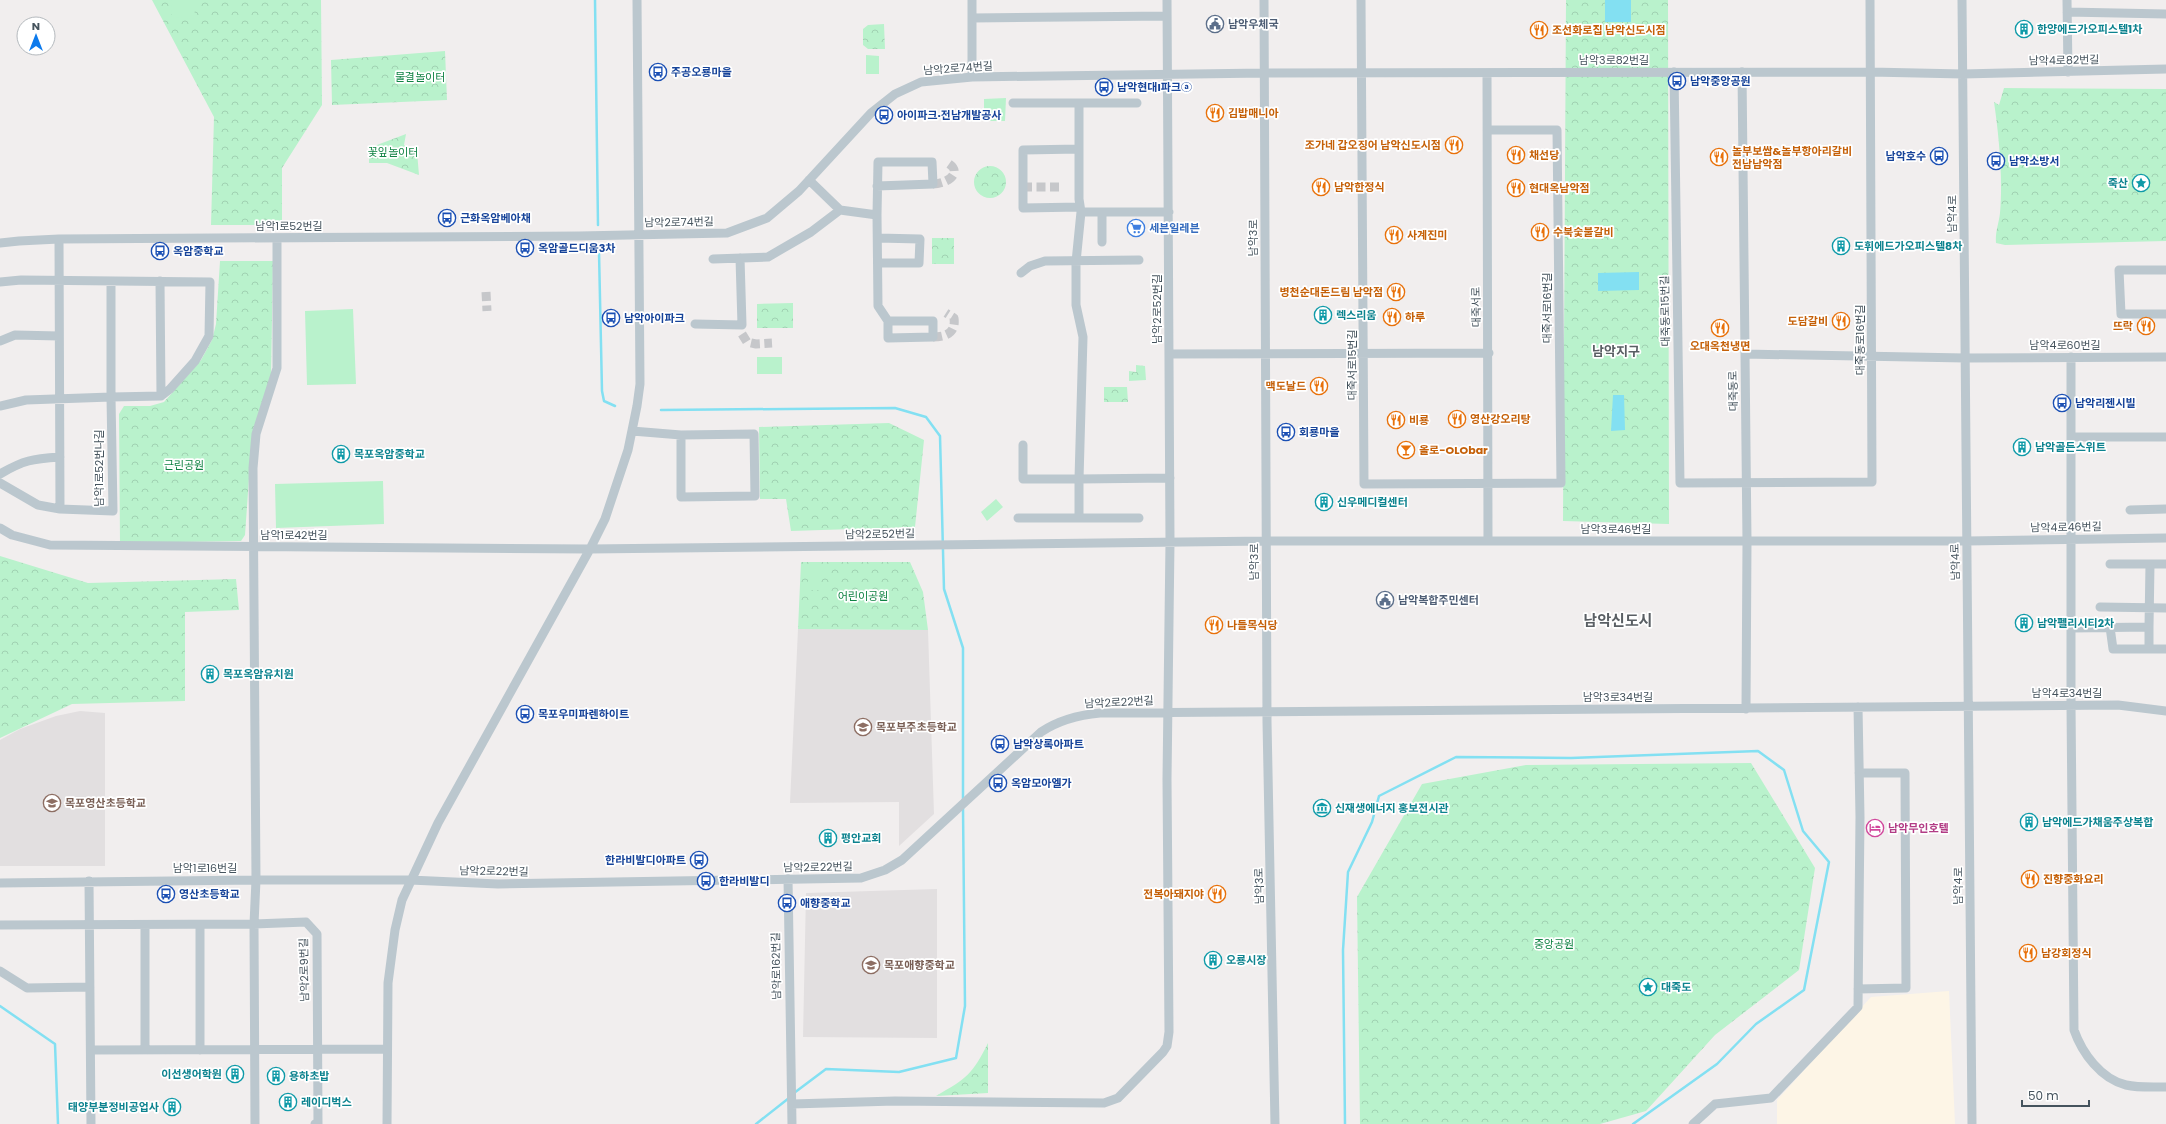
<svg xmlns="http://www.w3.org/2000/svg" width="2166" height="1124" font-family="Poppins,'Noto Sans KR',sans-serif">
  <defs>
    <pattern id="forest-crowns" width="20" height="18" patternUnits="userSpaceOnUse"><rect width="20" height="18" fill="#b9f2cc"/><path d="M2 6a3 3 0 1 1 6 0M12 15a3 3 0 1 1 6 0" fill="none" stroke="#a0d1b2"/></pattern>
  </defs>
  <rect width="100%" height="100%" fill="#f1eeee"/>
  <path fill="#fdf5e6" d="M1949,991L1955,1124H1777V1100L1871,997Z"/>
  <path fill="#e2dfe0" d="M798,629L928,630L934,814L899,846V802L790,803Z
    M80,711L105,713V866H0V740L20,729L56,716Z
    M937,889V1038L803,1037L806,893Z"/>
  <path fill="url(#forest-crowns)" d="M152,0H321L322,105L282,168V225H211L214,117Z
    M1566,0H1668L1669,524L1563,521Z
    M884,24L885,49H868L863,45V29L868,25Z
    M445,51L447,100L332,105L331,60Z
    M2004,88L2166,89V241L2005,245L1996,243C1995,232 1999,223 2000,213C2003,178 1999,136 1994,102L1999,105Z
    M406,134L404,145L417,152L419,175L387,163H369V148Z
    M974 182a16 16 0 1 1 32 0a16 16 0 1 1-32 0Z
    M932,238H954V264H932Z
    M220,261H273L271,378L251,450L245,535L241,541L120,543L119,414L124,406H150L164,402L201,360L212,340L216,324Z
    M793,303V328H757V304Z
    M1136,365L1145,366L1146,380L1129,381V371L1136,372Z
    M1104,387H1127L1128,402H1104Z
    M889,423L924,440L915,527L791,531L786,499H760L759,427Z
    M0,556L88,583L236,579L239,610L185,612V701L72,704L0,738Z
    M801,562H910L923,592L928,630L798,629Z
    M1751,763L1815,868L1799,970L1715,1035L1646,1111L1600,1124H1360L1357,897L1422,784L1526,765Z
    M988,1043V1093L936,1096C967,1078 972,1075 988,1043Z"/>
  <path fill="#b9f2cc" d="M171,0H194L195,19L172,17Z
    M866,55L879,56V74H866Z
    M1006,98L1005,121H984V99Z
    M353,309L356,384L307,385L305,311Z
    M757,357H782V374H757Z
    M383,481L384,524L276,528L275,484Z
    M996,499L1003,507L987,521L981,512Z
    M808,565H828L822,573L820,590H808Z"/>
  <path fill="#83e0f2" d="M1605,0H1631V22H1605Z
    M1639,272V290L1598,291V273Z
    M1613,395H1624L1625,430L1611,431Z"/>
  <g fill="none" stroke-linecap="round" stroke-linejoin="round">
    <path stroke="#83e0f2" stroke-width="2.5" d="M595,0L598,225
      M599,252L602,391L604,401L615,406
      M661,410L895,408L926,417L940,436L944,589L963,648V801
      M0,1006L55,1044L58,1124
      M794,1093L826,1069L899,1072L956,1058L965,1006L963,808
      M756,1124L789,1098
      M1345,1124L1343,950L1348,872L1372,822L1379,796L1456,757L1571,758L1758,751L1784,770L1803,831L1829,862L1804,990L1756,1024L1717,1064L1633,1124"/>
    <path stroke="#c6c7ca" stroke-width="9" stroke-dasharray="9 4.5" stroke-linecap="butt" d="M933,184C947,184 965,172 946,162
      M1023,187H1061
      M486,292L487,311
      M742,334L747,342L756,344L772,343
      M933,337C946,337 956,333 954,318L946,313"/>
    <path stroke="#bbc7ce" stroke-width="9" d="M1264,0L1267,722L1275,1124
      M1361,0L1364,484L1561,483L1557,130H1487
      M1962,0L1972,1124
      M2067,0L2068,72
      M2067,12L2166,14
      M972,18L1167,16
      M1674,72L1680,483L1872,482L1870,0
      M1742,72L1747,541L1746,709
      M1487,73L1488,541
      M972,77V0
      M1013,103H1137
      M1079,103V199L1081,212L1076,262V305L1083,337L1079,479L1170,478
      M1079,149L1023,150V208L1080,207
      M809,180L840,210L877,215L878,306L888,321V338L933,337V321H888
      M1081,212H1169
      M877,215L878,162H932L933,184L877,186
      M878,238L920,239L919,263H878
      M59,239L60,509
      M1102,242V213
      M0,243L19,241L59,239L579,236L727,233L767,218L799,191L871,113L895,94L921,82L972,77L1264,73L1871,72L1963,74L2166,69
      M713,259L768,257L811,232L840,210
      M2166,270H2119L2121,314H2166
      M1021,273L1030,266L1045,261L1139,260
      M160,281L161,396
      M0,282L21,280L210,282L209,336L195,361L170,389L161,396L111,397L113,511L60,509L38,505L0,483
      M695,324L742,325L740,258
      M0,341L15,335L59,336
      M1169,354L1489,353
      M1745,354L1965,358L2166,357
      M2071,357V705L2074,1030C2082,1053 2101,1079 2126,1085C2139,1088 2153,1087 2166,1087
      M0,406L26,400L111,397V281
      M632,431L681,435L754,434L755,496L681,497V435
      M2072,437H2166
      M0,474C24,460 32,459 60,457
      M2130,510L2166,509
      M1018,518H1079V479H1023V445
      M1079,518H1139
      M0,528L12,535L50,545L590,549L1266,541H1967L2166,538
      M2150,564H2166
      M2100,607L2166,608
      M2110,627L2113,649H2149V627
      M2072,628L2149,627L2150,564H2110
      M2149,649H2166
      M788,879L792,1124
      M89,881L91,1124
      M0,883L256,880H410L498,884L861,878L885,870L902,860L1041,732C1059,720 1078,715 1100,713L2118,705L2166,711
      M0,925L254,924L306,922L317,934L318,1124H315
      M145,925V1050
      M0,971L27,988L90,987
      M1858,989L1906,988L1905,773H1859
      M91,1050L386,1049
      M200,1050V925
      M792,1104L895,1101L1104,1103L1118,1098L1163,1052L1167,1046L1169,1032L1167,779L1170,542L1167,0
      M255,1124L254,924L256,880L253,468L256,434L277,368V238
      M387,1124L388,983L395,930L402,900L438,823L590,549L605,519L628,450L637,406L640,384L637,0
      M1693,1124L1715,1104L1771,1098L1858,1007L1860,817L1858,707"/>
  </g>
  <defs>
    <symbol id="civic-ring" viewBox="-11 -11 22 22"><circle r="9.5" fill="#fff" stroke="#5c6f8a" stroke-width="1.5"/><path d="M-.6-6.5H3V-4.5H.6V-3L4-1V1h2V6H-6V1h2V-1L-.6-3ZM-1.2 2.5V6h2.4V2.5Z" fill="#5c6f8a"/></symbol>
    <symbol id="building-ring" viewBox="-11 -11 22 22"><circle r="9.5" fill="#fff" stroke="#0f9aa8" stroke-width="1.5"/><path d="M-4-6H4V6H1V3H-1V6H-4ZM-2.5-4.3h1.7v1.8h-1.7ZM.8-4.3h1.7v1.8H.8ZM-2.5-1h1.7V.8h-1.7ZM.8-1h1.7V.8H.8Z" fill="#0f9aa8"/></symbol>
    <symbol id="restaurant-ring" viewBox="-11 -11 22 22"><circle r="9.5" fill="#fff" stroke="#e8710a" stroke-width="1.5"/><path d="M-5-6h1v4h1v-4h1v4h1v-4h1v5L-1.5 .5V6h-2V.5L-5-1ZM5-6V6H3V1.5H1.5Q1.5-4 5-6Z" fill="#e8710a"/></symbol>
    <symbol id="bus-ring" viewBox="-11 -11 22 22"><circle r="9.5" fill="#fff" stroke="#1a4fb4" stroke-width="1.5"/><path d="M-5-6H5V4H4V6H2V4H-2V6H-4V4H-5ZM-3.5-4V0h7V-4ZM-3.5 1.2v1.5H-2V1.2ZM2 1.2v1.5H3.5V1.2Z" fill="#1a4fb4"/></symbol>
    <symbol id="sight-ring" viewBox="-11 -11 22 22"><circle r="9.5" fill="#fff" stroke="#0f9aa8" stroke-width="1.5"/><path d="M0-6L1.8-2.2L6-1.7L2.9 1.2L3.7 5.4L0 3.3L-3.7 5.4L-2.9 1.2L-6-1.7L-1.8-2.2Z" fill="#0f9aa8"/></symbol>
    <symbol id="supermarket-ring" viewBox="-11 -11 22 22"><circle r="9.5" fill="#fff" stroke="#3f7fe0" stroke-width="1.5"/><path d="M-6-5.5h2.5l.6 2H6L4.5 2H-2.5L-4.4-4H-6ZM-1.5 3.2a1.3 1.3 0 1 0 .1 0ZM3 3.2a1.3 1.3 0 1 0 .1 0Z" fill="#3f7fe0"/></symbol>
    <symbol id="bar-ring" viewBox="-11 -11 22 22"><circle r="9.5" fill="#fff" stroke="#e8710a" stroke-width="1.5"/><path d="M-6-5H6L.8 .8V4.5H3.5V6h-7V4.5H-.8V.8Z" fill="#e8710a"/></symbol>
    <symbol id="school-ring" viewBox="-11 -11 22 22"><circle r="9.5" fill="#fff" stroke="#8d6e63" stroke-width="1.5"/><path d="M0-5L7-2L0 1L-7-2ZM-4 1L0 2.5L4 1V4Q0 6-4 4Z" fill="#8d6e63"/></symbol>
    <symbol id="museum-ring" viewBox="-11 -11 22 22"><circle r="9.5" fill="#fff" stroke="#0f9aa8" stroke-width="1.5"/><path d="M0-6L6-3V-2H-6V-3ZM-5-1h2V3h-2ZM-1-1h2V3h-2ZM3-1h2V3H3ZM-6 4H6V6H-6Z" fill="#0f9aa8"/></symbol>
    <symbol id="hotel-ring" viewBox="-11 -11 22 22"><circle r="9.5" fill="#fff" stroke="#d1479c" stroke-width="1.5"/><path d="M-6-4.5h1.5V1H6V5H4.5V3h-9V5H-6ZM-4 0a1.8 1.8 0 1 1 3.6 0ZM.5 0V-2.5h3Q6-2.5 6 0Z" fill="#d1479c"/></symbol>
  </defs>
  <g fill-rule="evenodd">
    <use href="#civic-ring" x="1205" y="14" width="20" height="20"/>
    <use href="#building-ring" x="2014" y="19" width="20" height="20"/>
    <use href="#restaurant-ring" x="1529" y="20" width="20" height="20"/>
    <use href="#bus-ring" x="648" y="62" width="20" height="20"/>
    <use href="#bus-ring" x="1667" y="71" width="20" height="20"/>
    <use href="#bus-ring" x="1094" y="77" width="20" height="20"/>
    <use href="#restaurant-ring" x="1205" y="103" width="20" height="20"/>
    <use href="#bus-ring" x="874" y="105" width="20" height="20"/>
    <use href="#restaurant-ring" x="1444" y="135" width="20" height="20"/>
    <use href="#restaurant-ring" x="1506" y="145" width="20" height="20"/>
    <use href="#bus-ring" x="1929" y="146" width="20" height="20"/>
    <use href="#restaurant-ring" x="1709" y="147" width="20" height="20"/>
    <use href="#bus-ring" x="1986" y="151" width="20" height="20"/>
    <use href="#sight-ring" x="2131" y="173" width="20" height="20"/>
    <use href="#restaurant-ring" x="1311" y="177" width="20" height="20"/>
    <use href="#restaurant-ring" x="1506" y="178" width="20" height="20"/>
    <use href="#bus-ring" x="437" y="208" width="20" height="20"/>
    <use href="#supermarket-ring" x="1126" y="218" width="20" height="20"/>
    <use href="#restaurant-ring" x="1530" y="222" width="20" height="20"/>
    <use href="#restaurant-ring" x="1384" y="225" width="20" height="20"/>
    <use href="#building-ring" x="1831" y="236" width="20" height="20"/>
    <use href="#bus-ring" x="515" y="238" width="20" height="20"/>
    <use href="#bus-ring" x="150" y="241" width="20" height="20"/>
    <use href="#restaurant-ring" x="1386" y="282" width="20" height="20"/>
    <use href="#building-ring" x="1313" y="305" width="20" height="20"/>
    <use href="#restaurant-ring" x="1382" y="307" width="20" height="20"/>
    <use href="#bus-ring" x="601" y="308" width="20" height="20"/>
    <use href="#restaurant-ring" x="1831" y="311" width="20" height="20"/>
    <use href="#restaurant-ring" x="2136" y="316" width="20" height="20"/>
    <use href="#restaurant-ring" x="1710" y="318" width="20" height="20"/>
    <use href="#restaurant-ring" x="1309" y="376" width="20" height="20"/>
    <use href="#bus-ring" x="2052" y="393" width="20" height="20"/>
    <use href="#restaurant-ring" x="1447" y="409" width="20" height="20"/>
    <use href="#restaurant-ring" x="1386" y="410" width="20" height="20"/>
    <use href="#bus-ring" x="1276" y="422" width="20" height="20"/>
    <use href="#building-ring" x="2012" y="437" width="20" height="20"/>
    <use href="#bar-ring" x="1396" y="440" width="20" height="20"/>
    <use href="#building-ring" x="331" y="444" width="20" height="20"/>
    <use href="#building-ring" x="1314" y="492" width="20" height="20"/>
    <use href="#civic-ring" x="1375" y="590" width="20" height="20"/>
    <use href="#building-ring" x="2014" y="613" width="20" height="20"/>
    <use href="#restaurant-ring" x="1204" y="615" width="20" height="20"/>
    <use href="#building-ring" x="200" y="664" width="20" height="20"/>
    <use href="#bus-ring" x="515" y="704" width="20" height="20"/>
    <use href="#school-ring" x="853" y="717" width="20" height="20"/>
    <use href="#bus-ring" x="990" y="734" width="20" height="20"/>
    <use href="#bus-ring" x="988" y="773" width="20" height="20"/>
    <use href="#school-ring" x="42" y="793" width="20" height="20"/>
    <use href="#museum-ring" x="1312" y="798" width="20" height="20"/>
    <use href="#building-ring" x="2019" y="812" width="20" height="20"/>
    <use href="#hotel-ring" x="1865" y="818" width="20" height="20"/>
    <use href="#building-ring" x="818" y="828" width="20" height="20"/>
    <use href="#bus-ring" x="689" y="850" width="20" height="20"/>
    <use href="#restaurant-ring" x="2020" y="869" width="20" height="20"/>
    <use href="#bus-ring" x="696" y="871" width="20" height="20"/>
    <use href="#bus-ring" x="156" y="884" width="20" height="20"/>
    <use href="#restaurant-ring" x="1207" y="884" width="20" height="20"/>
    <use href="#bus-ring" x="777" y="893" width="20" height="20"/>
    <use href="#restaurant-ring" x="2018" y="943" width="20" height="20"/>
    <use href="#building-ring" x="1203" y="950" width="20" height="20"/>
    <use href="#school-ring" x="861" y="955" width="20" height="20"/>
    <use href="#sight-ring" x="1638" y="977" width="20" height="20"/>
    <use href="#building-ring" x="225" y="1064" width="20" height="20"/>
    <use href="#building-ring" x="266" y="1066" width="20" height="20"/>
    <use href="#building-ring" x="278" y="1092" width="20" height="20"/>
    <use href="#building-ring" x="162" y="1097" width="20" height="20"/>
  </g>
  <g text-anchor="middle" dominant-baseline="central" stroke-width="3.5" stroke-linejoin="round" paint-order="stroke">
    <g font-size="11" font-weight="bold" fill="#4e5e75" stroke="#fff" text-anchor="start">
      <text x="1228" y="24">남악우체국</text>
      <text x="1398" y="600">남악복합주민센터</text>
    </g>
    <g font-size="11" font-weight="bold" fill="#0d838f" stroke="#fff" text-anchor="start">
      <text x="2037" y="29">한양에드가오피스텔1차</text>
      <text x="2128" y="183" text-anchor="end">죽산</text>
      <text x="1854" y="246">도휘에드가오피스텔8차</text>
      <text x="1336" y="315">렉스리움</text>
      <text x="2035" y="447">남악골든스위트</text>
      <text x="354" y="454">목포옥암중학교</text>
      <text x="1337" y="502">신우메디컬센터</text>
      <text x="2037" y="623">남악펠리시티2차</text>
      <text x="223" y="674">목포옥암유치원</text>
      <text x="1335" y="808">신재생에너지 홍보전시관</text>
      <text x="2042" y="822">남악에드가채움주상복합</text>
      <text x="841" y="838">평안교회</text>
      <text x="1226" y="960">오룡시장</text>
      <text x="1661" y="987">대죽도</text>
      <text x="222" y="1074" text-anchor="end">이선생어학원</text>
      <text x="289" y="1076">용하초밥</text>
      <text x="301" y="1102">레이디벅스</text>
      <text x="159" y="1107" text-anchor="end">태양부분정비공업사</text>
    </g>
    <g font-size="11" font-weight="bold" fill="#c56008" stroke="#fff" text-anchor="start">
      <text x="1552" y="30">조선화로집 남악신도시점</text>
      <text x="1228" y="113">김밥매니아</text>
      <text x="1441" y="145" text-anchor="end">조가네 갑오징어 남악신도시점</text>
      <text x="1732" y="151">놀부보쌈&amp;놀부항아리갈비<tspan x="1732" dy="13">전남남악점</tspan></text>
      <text x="1529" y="155">채선당</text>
      <text x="1334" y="187">남악한정식</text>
      <text x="1529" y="188">현대옥남악점</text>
      <text x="1553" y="232">수북숯불갈비</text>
      <text x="1407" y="235">사계진미</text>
      <text x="1383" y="292" text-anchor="end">병천순대돈드림 남악점</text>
      <text x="1405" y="317">하루</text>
      <text x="1828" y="321" text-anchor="end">도담갈비</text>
      <text x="2133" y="326" text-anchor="end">뜨락</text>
      <text x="1720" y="346" text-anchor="middle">오대옥천냉면</text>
      <text x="1306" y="386" text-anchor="end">맥도날드</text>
      <text x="1470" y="419">영산강오리탕</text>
      <text x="1409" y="420">비룡</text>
      <text x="1419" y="450">올로-OLObar</text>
      <text x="1227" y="625">나들목식당</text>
      <text x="2043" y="879">진향중화요리</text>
      <text x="1204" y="894" text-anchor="end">전복아돼지야</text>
      <text x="2041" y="953">남강회정식</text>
    </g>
    <g font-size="11" fill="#45535d" stroke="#fff">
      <text x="1614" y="60">남악3로82번길</text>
      <text transform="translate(2064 60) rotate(-1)">남악4로82번길</text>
      <text transform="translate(958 68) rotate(-4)">남악2로74번길</text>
      <text transform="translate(1952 214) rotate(-90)">남악4로</text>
      <text transform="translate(679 222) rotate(-1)">남악2로74번길</text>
      <text x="289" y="226">남악1로52번길</text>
      <text transform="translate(1253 238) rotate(-90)">남악3로</text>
      <text transform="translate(1476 307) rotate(-91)">대죽서로</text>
      <text transform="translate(1547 308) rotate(-90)">대죽서로16번길</text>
      <text transform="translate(1157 309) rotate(-90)">남악2로52번길</text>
      <text transform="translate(1665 311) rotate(-91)">대죽동로15번길</text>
      <text transform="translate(1860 340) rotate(-90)">대죽동로16번길</text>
      <text x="2065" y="345">남악4로60번길</text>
      <text transform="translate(1352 365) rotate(-90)">대죽서로15번길</text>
      <text transform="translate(1733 391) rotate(-91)">대죽동로</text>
      <text transform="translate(99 468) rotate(-90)">남악1로52번나길</text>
      <text transform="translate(2066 527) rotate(-1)">남악4로46번길</text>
      <text x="1616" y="529">남악3로46번길</text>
      <text transform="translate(880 534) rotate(-1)">남악2로52번길</text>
      <text x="294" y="535">남악1로42번길</text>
      <text transform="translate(1254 562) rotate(-90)">남악3로</text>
      <text transform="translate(1955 562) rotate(-91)">남악4로</text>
      <text x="2067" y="693">남악4로34번길</text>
      <text x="1618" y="697">남악3로34번길</text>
      <text transform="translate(1119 702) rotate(-3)">남악2로22번길</text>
      <text transform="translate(818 867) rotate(-1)">남악2로22번길</text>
      <text x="205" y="868">남악1로16번길</text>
      <text transform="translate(494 871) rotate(1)">남악2로22번길</text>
      <text transform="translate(1259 886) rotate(-91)">남악3로</text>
      <text transform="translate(1958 886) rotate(-90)">남악4로</text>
      <text transform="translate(776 966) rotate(-91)">남악로162번길</text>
      <text transform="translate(304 970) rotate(-91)">남악2로9번길</text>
    </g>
    <g font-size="11" font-weight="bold" fill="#164399" stroke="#fff" text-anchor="start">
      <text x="671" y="72">주공오룡마을</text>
      <text x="1690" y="81">남악중앙공원</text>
      <text x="1117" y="87">남악현대I파크ⓐ</text>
      <text x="897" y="115">아이파크·전남개발공사</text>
      <text x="1926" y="156" text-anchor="end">남악호수</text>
      <text x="2009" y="161">남악소방서</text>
      <text x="460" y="218">근화옥암베아채</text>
      <text x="538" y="248">옥암골드디움3차</text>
      <text x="173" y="251">옥암중학교</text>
      <text x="624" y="318">남악아이파크</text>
      <text x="2075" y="403">남악리젠시빌</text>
      <text x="1299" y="432">회룡마을</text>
      <text x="538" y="714">목포우미파렌하이트</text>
      <text x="1013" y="744">남악상록아파트</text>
      <text x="1011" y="783">옥암모아엘가</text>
      <text x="686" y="860" text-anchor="end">한라비발디아파트</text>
      <text x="719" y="881">한라비발디</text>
      <text x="179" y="894">영산초등학교</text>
      <text x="800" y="903">애향중학교</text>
    </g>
    <g font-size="11" fill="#118344" stroke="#fff">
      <text x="420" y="77">물결놀이터</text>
      <text x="393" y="152">꽃잎놀이터</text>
      <text x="184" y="465">근린공원</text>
      <text x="863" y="596">어린이공원</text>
      <text x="1554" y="944">중앙공원</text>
    </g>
    <g font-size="11" font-weight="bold" fill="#366cbe" stroke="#fff" text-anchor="start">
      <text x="1149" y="228">세븐일레븐</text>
    </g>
    <g font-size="11" font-weight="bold" fill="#785e54" stroke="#fff" text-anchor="start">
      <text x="876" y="727">목포부주초등학교</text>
      <text x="65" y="803">목포영산초등학교</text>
      <text x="884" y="965">목포애향중학교</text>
    </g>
    <g font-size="11" font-weight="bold" fill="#b23c85" stroke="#fff" text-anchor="start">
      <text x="1888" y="828">남악무인호텔</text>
    </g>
    <g font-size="13" font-weight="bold" fill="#5a5f64" stroke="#fff">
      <text x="1616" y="351">남악지구</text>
    </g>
    <g font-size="15" font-weight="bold" fill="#5a5f64" stroke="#fff">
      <text x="1618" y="620">남악신도시</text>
    </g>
  </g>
  <g transform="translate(36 36)"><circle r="19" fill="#ffffff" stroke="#b5babe"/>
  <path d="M0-3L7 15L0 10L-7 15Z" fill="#0d7aec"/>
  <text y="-6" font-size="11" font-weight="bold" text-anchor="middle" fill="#45535d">N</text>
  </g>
  <path d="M2022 1100v6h67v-6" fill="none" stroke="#45535d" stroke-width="2"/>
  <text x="2028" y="1100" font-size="12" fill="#45535d" stroke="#ffffff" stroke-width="3" paint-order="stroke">50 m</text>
</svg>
